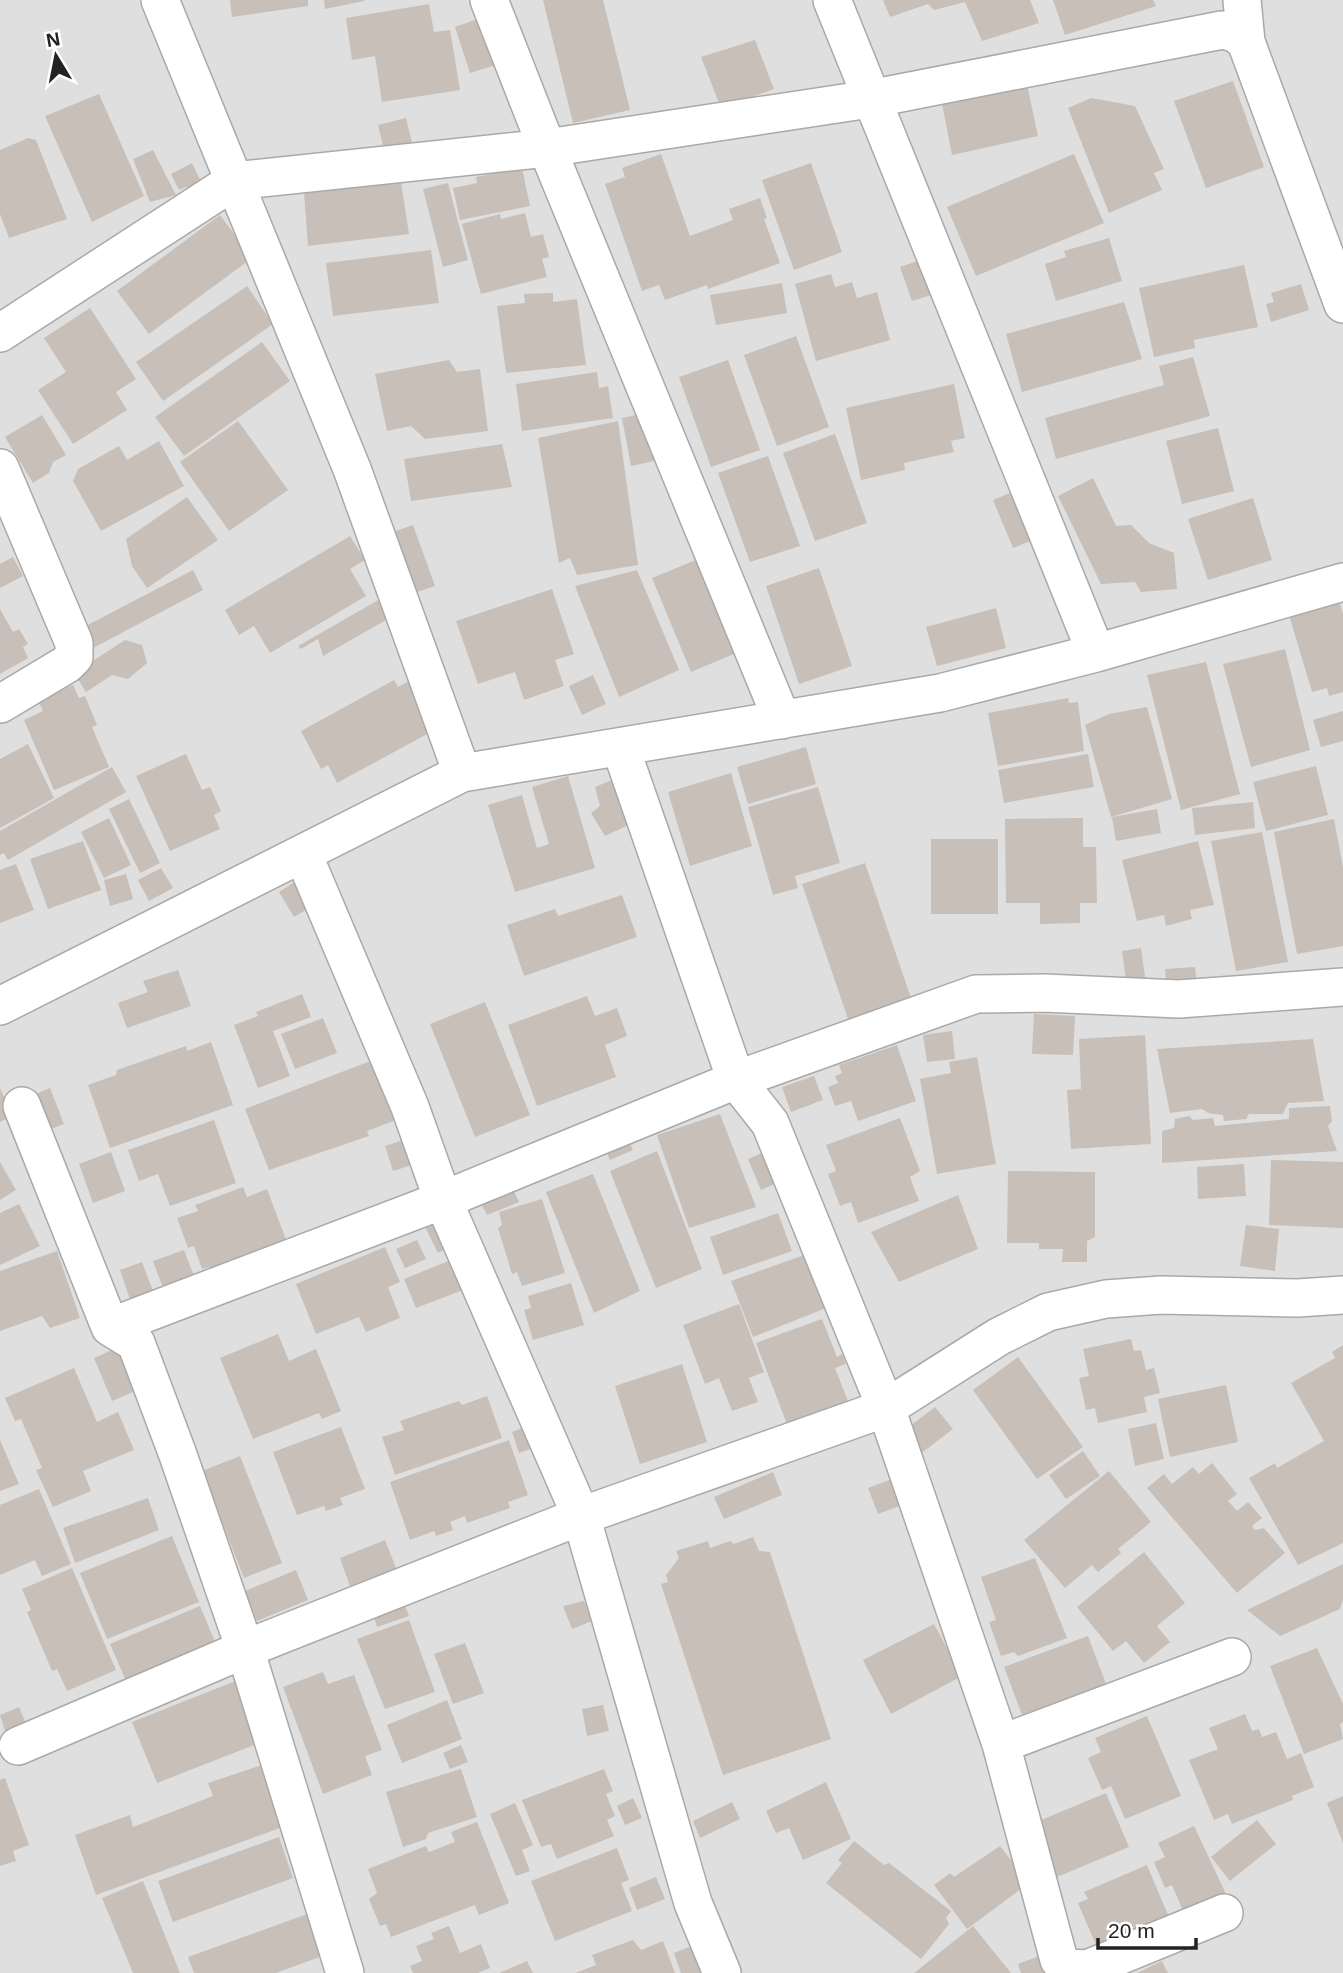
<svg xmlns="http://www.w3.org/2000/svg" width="1343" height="1973" font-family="Helvetica,sans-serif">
  <rect width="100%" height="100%" fill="#f2efe9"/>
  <path fill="#e0dfdf" d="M0,0H1343V1973H0Z"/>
  <path fill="#c7bfb8" d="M230,0H308V6L232,17Z
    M324,0H364V1L325,9Z
    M543,0H603L630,110L573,123Z
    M883,0H1030L1039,23L982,41L965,2L934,10L928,4L890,17Z
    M1053,0H1153L1156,6L1065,35Z
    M429,4L434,32L450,30L460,90L382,102L375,56L352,60L346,18Z
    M486,16L502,63L470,73L455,27Z
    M755,40L774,89L721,108L701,57Z
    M1026,80L1038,136L952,155L941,98Z
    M1233,81L1264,167L1206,188L1174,101Z
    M99,94L144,196L92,222L45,116Z
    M1091,98L1135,106L1164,169L1154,173L1162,190L1109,213L1068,108Z
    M406,118L412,143L384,150L378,125Z
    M28,138L36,140L67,219L9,238L0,214V150Z
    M153,150L176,195L150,202L133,159Z
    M661,154L690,236L733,220L729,209L760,198L767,218L764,219L780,263L708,289L707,285L665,300L659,285L642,291L605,184L625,177L622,168Z
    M1074,154L1104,223L976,276L947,207Z
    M192,163L203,186L191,194L186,187L179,190L171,174Z
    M811,163L842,252L794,270L762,180Z
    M522,168L530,206L460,220L453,188L477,183L476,177Z
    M401,182L409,234L308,246L304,192Z
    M448,183L468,260L443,267L423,189Z
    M525,213L531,237L543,234L549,257L542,259L547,277L481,294L462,224L500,214L501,219Z
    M220,215L252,258L149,334L117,291Z
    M1109,238L1122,281L1056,301L1045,264L1066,257L1064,251Z
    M431,250L439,303L333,316L326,263Z
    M929,257L941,292L912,301L900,267Z
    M1244,265L1258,327L1194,340L1195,348L1154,357L1139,288Z
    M831,274L835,287L852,282L857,298L877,292L890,340L816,361L795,284Z
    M782,283L787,313L716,325L710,295Z
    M1301,284L1309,310L1271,322L1266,304L1274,302L1271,293Z
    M247,286L273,324L163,401L136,362Z
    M553,293V302L577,299L586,365L506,373L497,306L525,303L524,294Z
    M1124,302L1142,359L1022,392L1006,334Z
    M90,308L136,379L116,392L127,410L73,444L38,390L66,372L44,338Z
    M796,336L829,427L777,446L744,355Z
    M262,342L290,381L184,456L155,417Z
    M1193,357L1210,416L1056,459L1045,418L1164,385L1159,366Z
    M449,360L457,372L480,369L488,431L425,439L411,426L387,431L375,374Z
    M728,360L760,450L711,467L679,377Z
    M597,372L599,388L608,386L613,418L522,431L516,384Z
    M954,384L965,438L951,441L954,452L904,463L905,470L861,480L846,408Z
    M651,412L663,459L631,466L622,418Z
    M42,415L66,455L53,462L49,473L33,483L5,437Z
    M238,421L288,490L229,531L180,462Z
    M618,421L638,565L577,575L570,558L559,563L538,438Z
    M1218,428L1234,491L1182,504L1166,441Z
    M835,434L867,523L815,541L783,453Z
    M159,441L184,486L101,531L73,481L78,469L119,446L127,460Z
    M502,444L512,487L411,501L404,459Z
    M768,456L800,546L750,562L718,473Z
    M1093,478L1116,526L1131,525L1149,543L1174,553L1177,589L1141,592L1135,582L1101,584L1058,496Z
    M1017,490L1038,538L1013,548L993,500Z
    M187,497L218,540L147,588L132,566L126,539Z
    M1253,498L1272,560L1208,580L1188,519Z
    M413,525L435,586L411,594L390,533Z
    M350,536L365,560L350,569L366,596L270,653L254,626L239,635L225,610Z
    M13,557L23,576L0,588V564Z
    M703,557L741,651L691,672L652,578Z
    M819,568L852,666L799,684L766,586Z
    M193,570L203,590L93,648L82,628Z
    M637,570L679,670L619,697L575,586Z
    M552,589L574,654L555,660L564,686L524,700L515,672L478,684L456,621Z
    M389,594L400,612L323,656L318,639L301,649L298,646Z
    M1339,601L1343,614V692L1329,696L1327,688L1312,692L1289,615Z
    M996,608L1006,648L937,666L926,627Z
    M0,609L13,632L19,629L28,644L23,647L28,658L0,674Z
    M125,640L142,645L147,663L128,679L112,675L86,692L74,673Z
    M1285,649L1310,750L1251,767L1223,664Z
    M1206,662L1240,794L1181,810L1147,675Z
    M593,675L606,704L582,715L569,686Z
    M414,678L440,727L337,783L328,765L321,769L301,731L394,680L398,687Z
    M73,685L79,698L85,696L97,725L92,727L109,767L54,790L24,720L43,711L38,700Z
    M1068,698L1069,703L1078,702L1084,751L998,766L988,713Z
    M1147,707L1172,799L1111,817L1085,725L1109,714Z
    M1343,711V741L1321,747L1313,720Z
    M28,744L54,798L0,828V759Z
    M806,747L816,784L748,804L737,767Z
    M186,754L202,790L210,787L221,811L214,815L220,829L170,851L136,776Z
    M1088,754L1094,787L1004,803L998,770Z
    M1316,766L1328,815L1266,831L1253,782Z
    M112,767L126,792L8,860L4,853L0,855V831Z
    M731,773L752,846L690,866L668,792Z
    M568,776L595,868L515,892L488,805L522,795L537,848L549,844L532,787Z
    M619,777L637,821L605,836L591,813L600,806L595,787Z
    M818,787L840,863L795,876L798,888L773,895L748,807Z
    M129,799L160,863L140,873L109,809Z
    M1253,802L1255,828L1195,835L1192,808Z
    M1157,809L1161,833L1116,841L1112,817Z
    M109,818L131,865L104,878L81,832Z
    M1083,818V847H1096L1097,903H1080V923L1040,924V903H1006L1005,819Z
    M1334,819L1343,867V946L1297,954L1274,832Z
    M1262,832L1288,962L1236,971L1211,841Z
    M931,839H998V914H931Z
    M83,841L101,890L48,909L30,859Z
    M1198,841L1214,905L1190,910L1192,919L1166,926L1164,915L1137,921L1122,860Z
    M865,863L911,998L848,1019L802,884Z
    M16,864L34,910L0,923V870Z
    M161,868L173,888L149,901L138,880Z
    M126,874L133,899L110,906L104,880Z
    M296,881L311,907L294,917L279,892Z
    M622,895L637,937L524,976L507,925L555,909L558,916Z
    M1141,948L1146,984L1127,987L1122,951Z
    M1195,967L1197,987L1167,989L1165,969Z
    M178,970L191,1006L127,1028L118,1003L148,992L143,981Z
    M302,994L311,1017L273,1031L290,1076L258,1088L234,1025L258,1016L256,1012Z
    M587,996L595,1016L617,1008L627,1036L605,1045L616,1077L537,1106L508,1025Z
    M485,1002L530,1115L475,1137L430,1024Z
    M1034,1014L1075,1016L1073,1055L1032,1054Z
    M323,1018L337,1053L295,1069L281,1034Z
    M952,1031L955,1059L927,1062L923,1035Z
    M1145,1035L1151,1144L1071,1149L1067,1090L1081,1089L1079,1039Z
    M1313,1039L1324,1101L1288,1103L1283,1114H1249L1246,1119L1224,1121L1223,1115L1208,1113L1202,1109L1170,1113L1157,1049Z
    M211,1042L233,1105L110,1148L88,1085L116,1075L117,1070L186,1046L187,1051Z
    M897,1045L916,1101L858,1121L851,1101L835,1106L828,1087L838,1083L835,1076L842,1073L839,1065Z
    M381,1057L404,1117L367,1131L369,1136L269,1170L245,1109Z
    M977,1057L996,1164L937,1174L920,1079L951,1073L949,1062Z
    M814,1076L823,1100L791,1112L782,1087Z
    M0,1088L13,1116L0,1122Z
    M50,1088L64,1124L43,1132L29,1097Z
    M1330,1106L1332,1121L1328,1126L1337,1151L1162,1163V1131L1174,1128L1175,1119L1189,1116L1193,1120L1213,1118L1215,1126L1289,1119V1108Z
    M720,1114L756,1207L689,1228L657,1135Z
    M900,1118L920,1171L910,1177L919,1201L858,1223L851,1202L840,1206L828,1174L836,1171L826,1145Z
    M214,1120L236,1183L170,1206L158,1174L139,1181L128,1150Z
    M626,1135L633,1150L610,1160L603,1145Z
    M407,1139L415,1164L393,1171L385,1146Z
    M771,1149L784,1180L761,1190L748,1159Z
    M657,1151L702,1269L656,1288L610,1171Z
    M111,1152L125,1191L93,1203L79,1164Z
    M1271,1160L1343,1162V1228L1269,1225Z
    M0,1162L16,1190L0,1200Z
    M1244,1164L1246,1196L1198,1199L1197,1167Z
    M1008,1171L1095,1172V1237L1087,1241V1262H1062L1063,1249H1039V1243H1007Z
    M593,1174L640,1291L594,1313L546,1192Z
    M511,1185L519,1202L487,1215L479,1199Z
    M243,1187L247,1197L267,1189L288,1245L212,1272L210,1267L202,1269L194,1246L188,1248L177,1218L198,1211L195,1205Z
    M958,1195L978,1249L899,1282L871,1232Z
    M542,1199L565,1273L522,1286L517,1272L512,1274L498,1228L502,1225L499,1212Z
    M19,1204L40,1246L0,1265V1213Z
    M778,1213L792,1251L723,1275L710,1237Z
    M441,1218L454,1245L438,1253L424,1225Z
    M1246,1225L1279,1229L1275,1271L1240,1266Z
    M417,1240L426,1259L405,1268L396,1249Z
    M385,1247L400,1282L388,1287L400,1318L366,1332L359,1317L316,1334L296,1284Z
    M184,1250L194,1276L163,1288L153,1261Z
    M57,1251L80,1318L50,1328L42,1316L0,1331V1271Z
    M810,1253L831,1306L753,1337L731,1281Z
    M451,1260L463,1290L416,1308L404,1279Z
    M142,1262L155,1296L132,1305L120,1270Z
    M571,1283L584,1325L533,1340L524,1310L531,1308L528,1296Z
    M739,1304L764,1372L749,1378L758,1402L732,1411L719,1378L705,1384L683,1325Z
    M822,1319L837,1357L842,1354L846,1364L835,1368L848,1401L787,1424L756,1343Z
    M278,1334L289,1361L316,1349L341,1411L322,1419L319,1413L253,1439L220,1358Z
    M1131,1339L1134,1351L1141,1350L1146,1370L1154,1368L1160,1393L1144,1397L1147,1412L1098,1423L1095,1408L1086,1410L1079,1378L1089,1376L1083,1349Z
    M128,1343L147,1386L112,1401L94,1358Z
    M1343,1345V1543L1298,1565L1249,1478L1275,1463L1277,1468L1324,1441L1291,1383L1335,1358L1332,1352Z
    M1018,1357L1083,1447L1037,1479L973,1390Z
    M682,1364L707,1442L640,1464L615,1386Z
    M74,1368L97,1422L118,1412L134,1450L83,1471L91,1491L53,1507L36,1470L42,1468L21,1419L15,1421L5,1398Z
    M1226,1385L1238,1442L1170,1457L1158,1399Z
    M487,1396L502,1438L395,1475L382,1437L404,1430L400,1421L459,1401L462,1405Z
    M935,1407L953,1429L919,1455L901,1433Z
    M1156,1423L1164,1459L1135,1466L1128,1429Z
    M531,1425L539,1446L519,1453L512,1432Z
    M341,1427L365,1489L340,1498L343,1505L326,1511L324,1506L297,1515L273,1452Z
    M0,1440L19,1484L0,1491Z
    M509,1440L528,1495L508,1502L510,1508L484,1517L467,1523L465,1516L450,1522L453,1530L436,1536L434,1531L410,1540L390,1482Z
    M1083,1451L1100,1476L1066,1499L1049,1475Z
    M240,1456L282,1563L244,1578L202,1471Z
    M1212,1463L1237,1494L1228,1501L1237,1511L1248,1502L1262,1518L1252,1526L1255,1530L1264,1528L1285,1553L1237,1593L1147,1488L1164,1474L1172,1484L1193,1467L1199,1474Z
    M1109,1471L1151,1522L1118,1549L1121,1553L1098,1572L1092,1565L1065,1588L1024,1540Z
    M773,1472L782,1495L724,1519L714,1497Z
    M892,1479L902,1505L878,1514L868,1488Z
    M39,1489L71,1564L42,1576L35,1560L0,1575V1505Z
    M148,1498L159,1530L75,1563L63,1528Z
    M172,1536L199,1602L107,1639L80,1573Z
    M753,1537L759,1551L770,1552L831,1739L723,1775L661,1584L668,1582L666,1575L679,1558L676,1551L708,1541L710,1548L730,1541L734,1544Z
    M385,1540L396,1568L350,1586L340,1558Z
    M1144,1552L1185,1603L1157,1626L1170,1642L1144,1663L1126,1641L1113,1651L1077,1607Z
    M1035,1558L1067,1638L1018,1656L1014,1652L1001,1656L989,1622L996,1620L981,1577Z
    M1343,1564V1600L1340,1609L1280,1636L1247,1610Z
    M72,1568L116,1670L67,1691L57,1669L52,1671L27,1612L31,1610L22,1589Z
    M296,1570L308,1600L257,1621L245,1591Z
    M584,1601L592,1621L572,1629L563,1606Z
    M404,1603L409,1616L377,1627L373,1613Z
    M200,1606L216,1644L127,1683L110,1644Z
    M409,1620L435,1692L385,1709L357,1639Z
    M934,1624L962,1676L891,1714L863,1660Z
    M1088,1636L1106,1684L1022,1715L1004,1667Z
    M465,1643L484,1693L453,1704L434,1654Z
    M1317,1648L1343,1704V1722L1340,1724L1343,1739L1304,1754L1270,1666Z
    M323,1672L328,1684L354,1675L382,1750L365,1756L372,1775L323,1794L283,1687Z
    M243,1678L267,1740L157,1783L132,1722Z
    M447,1700L462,1739L402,1763L387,1725Z
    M603,1705L609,1731L587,1736L582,1709Z
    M19,1707L29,1731L8,1740L0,1715Z
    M1245,1714L1252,1731L1259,1729L1262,1737L1276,1732L1287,1759L1301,1753L1314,1787L1292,1796L1293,1800L1232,1824L1228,1814L1214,1820L1189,1760L1218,1749L1209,1728Z
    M1147,1716L1181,1796L1125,1819L1111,1786L1102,1790L1088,1758L1101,1752L1095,1738Z
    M461,1745L468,1762L450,1769L443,1753Z
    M271,1762L291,1824L96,1895L75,1835L130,1815L133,1827L213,1796L208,1783Z
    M461,1769L477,1817L428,1833L426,1839L403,1847L386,1792Z
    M604,1769L613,1791L606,1794L615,1816L607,1820L614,1836L557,1859L551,1844L541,1847L522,1800Z
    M5,1778L29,1845L13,1851L16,1861L0,1866V1780Z
    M826,1782L851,1839L803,1860L789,1828L776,1833L766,1811Z
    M1106,1793L1129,1847L1057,1877L1034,1823Z
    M1343,1796V1843L1327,1803Z
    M633,1798L642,1818L625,1825L617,1806Z
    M732,1802L740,1819L700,1838L693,1821Z
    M515,1803L533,1845L522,1850L530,1871L516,1876L490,1814Z
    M1257,1820L1276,1844L1230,1881L1211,1857Z
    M477,1822L509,1903L479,1915L475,1905L391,1937L386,1924L380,1926L369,1899L377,1893L368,1869L426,1846L429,1852L455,1842L451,1832Z
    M1194,1826L1226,1894L1184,1913L1172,1885L1165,1888L1154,1862L1165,1857L1158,1843Z
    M279,1837L293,1878L173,1922L158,1881Z
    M854,1841L884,1865L889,1863L951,1911L946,1918L949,1924L921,1959L826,1883L842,1863L838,1860Z
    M1000,1846L1029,1883L967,1929L934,1885L950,1873L954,1877Z
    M617,1848L629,1880L621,1883L632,1911L555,1941L531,1881Z
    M1147,1865L1168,1915L1096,1945L1078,1903L1088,1899L1084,1892Z
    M656,1877L665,1899L637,1910L629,1888Z
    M143,1881L180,1973H133L102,1898Z
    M310,1913L325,1955L276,1973H194L188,1957Z
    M449,1926L460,1953L481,1944L490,1968L478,1973H413L410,1966L422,1961L416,1946L434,1939L431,1933Z
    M973,1926L1011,1973H914Z
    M633,1940L641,1950L663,1941L675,1973H575L596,1965L592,1955Z
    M699,1943L710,1973H681L674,1953Z
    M1039,1956L1045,1973H1021L1018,1964Z
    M527,1961L533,1973H499Z
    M1162,1961L1168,1973H1137Z"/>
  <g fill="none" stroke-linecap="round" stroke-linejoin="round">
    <defs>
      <path id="street" d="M160,0L352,469L462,773
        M489,0L547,148L782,720
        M832,0L1096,653
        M1242,0L1246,42
        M0,333L234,181L547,148L870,99L1222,30L1235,33L1246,42L1343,304
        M0,468L74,643V657L67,664L0,704
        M621,749L736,1080L770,1123L886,1408L1001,1744L1059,1960L1068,1968L1087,1969L1224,1913
        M303,854L410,1107L443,1200L581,1516L693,1903L722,1973
        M0,1006L462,773L940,693L1096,653L1343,582
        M22,1106L110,1327L136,1343L178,1455L245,1649L345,1973
        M110,1327L443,1200L736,1080L976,994L1044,993L1179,999L1343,987
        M1001,1744L1232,1657
        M18,1746L245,1649L581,1516L886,1408L998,1337L1048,1312L1106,1299L1161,1295L1298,1298L1343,1295"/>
    </defs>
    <use href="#street" stroke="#a9a9a9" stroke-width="40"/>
    <use href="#street" stroke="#fff" stroke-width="37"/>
  </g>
  <g transform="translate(56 56) rotate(350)" stroke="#ffffff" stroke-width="5" paint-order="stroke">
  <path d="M0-5L12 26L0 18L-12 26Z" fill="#222222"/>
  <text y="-10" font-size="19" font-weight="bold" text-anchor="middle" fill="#222222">N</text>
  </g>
  <path d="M1098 1938v10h98v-10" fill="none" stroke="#222222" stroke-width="3.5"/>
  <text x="1108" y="1938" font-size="21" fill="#222222" stroke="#ffffff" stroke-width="5" paint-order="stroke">20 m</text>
</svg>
